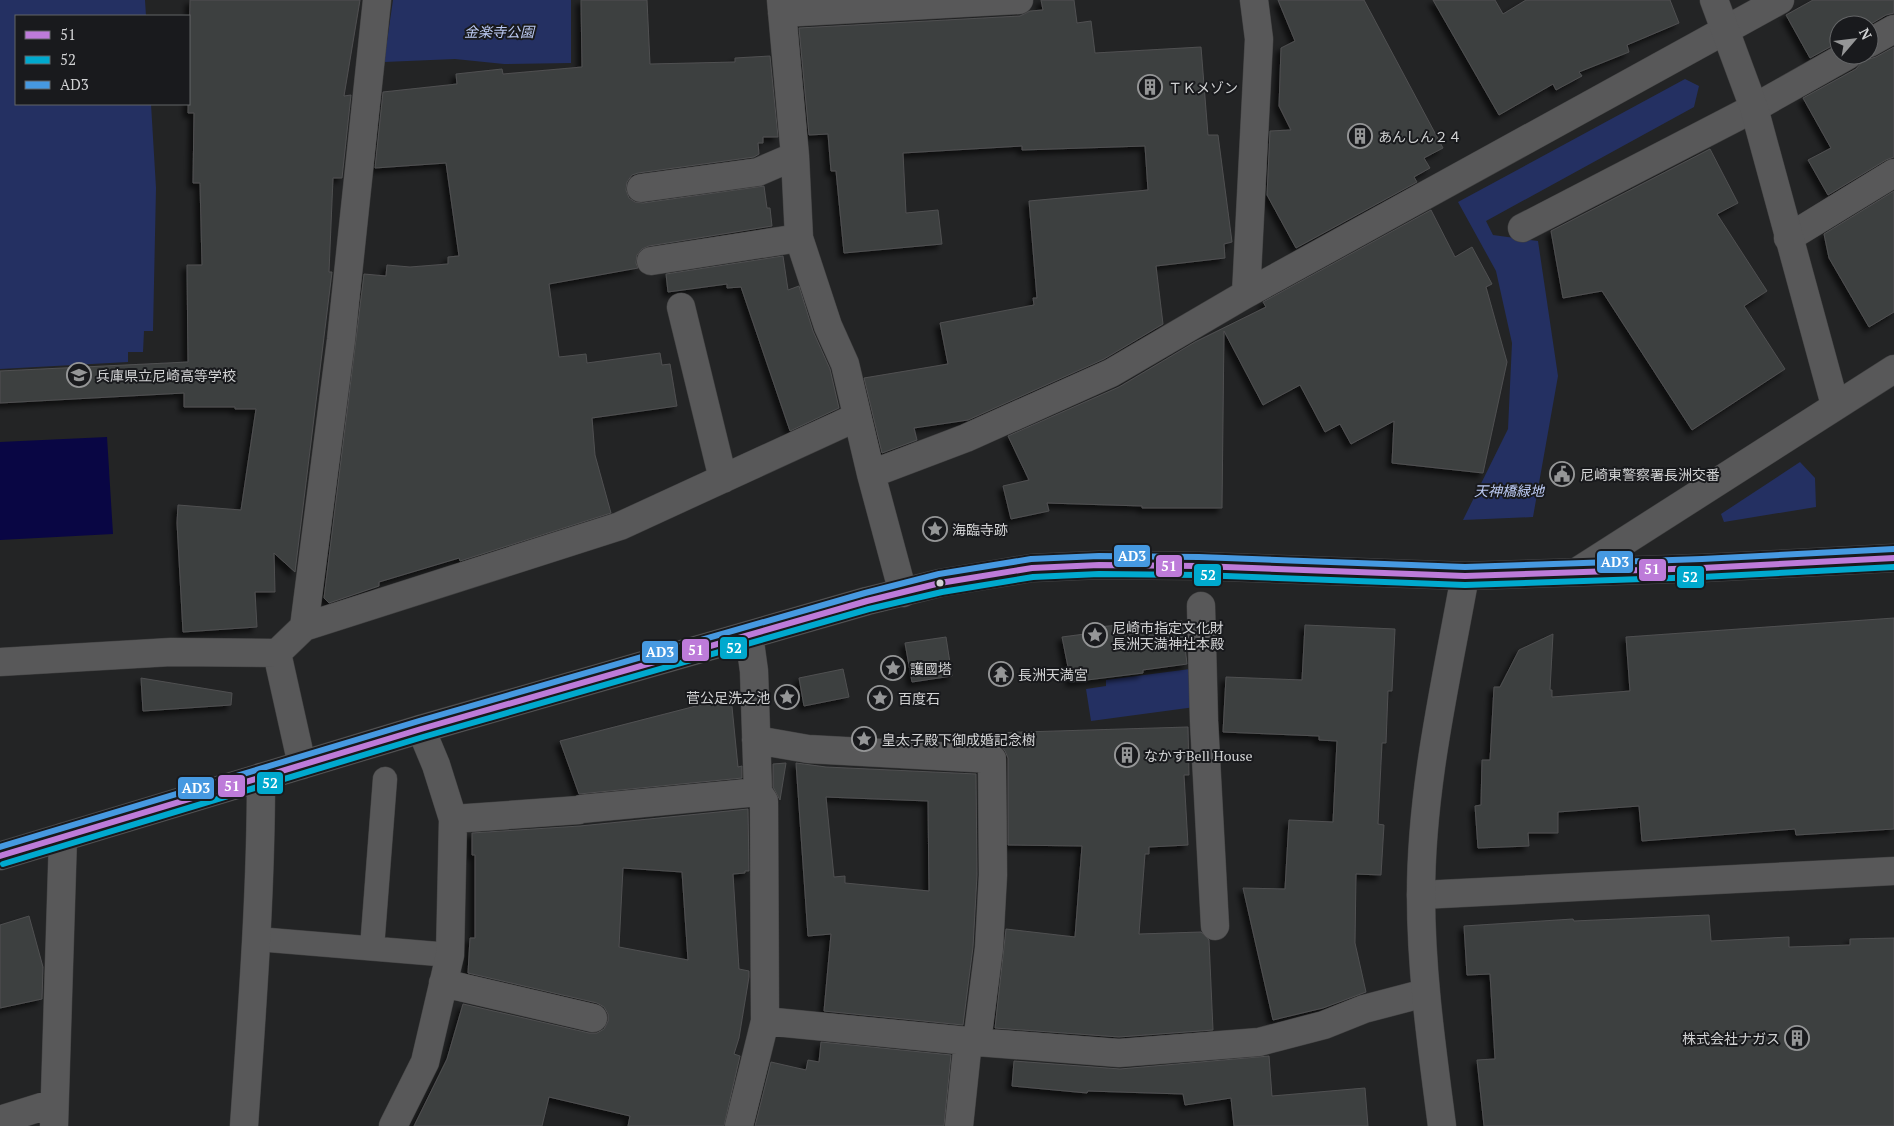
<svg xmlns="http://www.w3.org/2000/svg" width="1894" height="1126" font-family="'PT Serif','Noto Sans JP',serif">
  <defs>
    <filter id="shadow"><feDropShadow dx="-4.5" dy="4.5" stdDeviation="2.5" flood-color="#0009"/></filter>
  </defs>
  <rect width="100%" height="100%" fill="#232425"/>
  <path fill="#243062" d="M0,0H145L146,16H16V104H151L156,188L153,331H144L143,352H128V362L0,369Z
    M393,0H571V63L504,64L455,59L384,62Z
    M1685,79L1699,86L1694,107L1486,221L1493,235L1538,241L1558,376L1533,517L1463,520L1508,429L1512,343L1496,271L1458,202Z
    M1800,462L1815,478L1816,507L1724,522L1721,514Z
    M1190,669L1195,707L1091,721L1086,689L1106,686V680Z"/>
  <path fill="#090644" d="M107,437L113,534L0,540V442Z"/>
  <path fill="#3e3f40" stroke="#4f5051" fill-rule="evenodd" filter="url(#shadow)" d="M190,0H360L344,96L351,95L342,178H333L329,272H332L295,572L274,553L275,592H255L257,627L183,632L177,523L178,505L241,510L256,409H235V407H184V393L0,403V371L188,362L187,265H202L200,183H193L194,113H188Z
    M581,0H647L650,64L735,62V58L770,56L778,137H763V143H758L759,154L754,157L638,173L632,175L627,182L626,190L629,198L635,202L643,203L764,186L767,208H770L772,226L649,246L642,249L637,255L636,263L638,268L549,284L559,357L586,354L587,363L660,353L662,365L670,364L677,406L592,418L595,455L611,513L460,561L459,558L379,582V586L329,603L324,598L364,274L386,276L387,265L410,267L448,264V257L459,256L446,163L375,168L383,92L457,84L456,74L502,69L503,74L582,67Z
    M1041,0H1074L1077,23L1091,21L1095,53L1201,47L1208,135H1218L1232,242L1224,244L1225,258L1156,266L1163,324L1104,359L968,420L914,428L917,440L882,453L864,378L948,364L940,323L1034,305L1033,298H1037L1029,201L1148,190L1145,146L1022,150V146L903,153L906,213L938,210L942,244L844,253L836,171H831L828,134L809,135L799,28L1020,16L1030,11L1043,10Z
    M1278,0H1364L1443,148L1424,158L1430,168L1414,177L1417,182L1296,248L1267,195L1270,131L1291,130L1279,106L1281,48L1295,41Z
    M1433,0H1495L1503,14L1526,0H1670L1679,23L1627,45L1629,52L1579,72L1582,76L1556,90L1553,84L1499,115Z
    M1813,0H1894V13L1886,15L1869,25H1839V42L1810,58L1786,15Z
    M1894,47V157L1886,160L1828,195L1808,160L1831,148L1803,98L1856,69L1861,63L1863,57L1869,59L1876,57Z
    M1710,149L1738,203L1717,214L1767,291L1744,306L1785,369L1692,430L1602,291L1563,298L1551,231Z
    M1894,191V312L1869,327L1829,258L1824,234Z
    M1431,210L1455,257L1472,247L1492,284L1486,287L1507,362L1483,473L1392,463L1394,421L1351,444L1340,424L1325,432L1300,385L1263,405L1224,331L1222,508H1142V506L1047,503L1049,511L1011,519L1003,486L1029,480L1008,436L1119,387L1195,342L1266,307L1263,302Z
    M783,256L788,290L799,286L813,331L830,369L839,408L790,431L741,287L727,288V284L668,292L666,274Z
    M1894,618V829L1796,835L1795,829L1642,841L1639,806L1558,812V833H1528L1529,846L1478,848L1475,806L1481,805L1482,760H1490L1494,687H1500L1519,650L1553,634L1550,690H1552V697L1630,691L1626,637Z
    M1182,621L1187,664L1143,670V673L1071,682L1062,637L1100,632L1099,627L1137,623V627Z
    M1305,625L1395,629L1392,691H1388L1386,743H1382L1378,824L1384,825L1381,875L1356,874L1355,943L1366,992L1323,1008L1273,1020L1243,888L1285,889L1289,820L1333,822L1337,741L1319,740V736L1223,732L1226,677L1302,680Z
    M946,637L952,676L912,682L905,643Z
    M843,669L849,697L804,706L799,678Z
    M141,678L232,693L231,705L143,711Z
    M731,697L738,767L742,766V778L579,794L560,741Z
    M1188,727L1189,775H1184L1188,845L1149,847V854H1145L1139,934L1201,932L1209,940L1213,1030L1119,1037L995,1028L1006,929L1075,937L1082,846L1008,845V758L1005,751L1001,746L994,744L991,733Z
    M786,763L780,800L773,787V764Z
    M796,763L826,767L976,774L977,875L973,947L963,1025L824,1011L831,934L808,936ZM826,797L928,801L929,891L845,883V876L834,877Z
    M748,809L749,871H745V873L733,874L739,969L749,971V977L739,1038L734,1054L740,1056L724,1126H628L630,1116L549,1097L542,1126H414L447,1059L463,1004L589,1033H597L604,1029L608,1021V1014L604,1007L597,1003L468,973L470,938H475V855H472V833L580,826ZM623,868L682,872L688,960L619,947Z
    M1709,915L1711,941L1789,937V947L1850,945V939L1894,938V1126H1484L1477,1060L1495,1059L1490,974L1467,975L1464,926L1573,919L1574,921Z
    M29,916L43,967L42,999L0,1008V925Z
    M821,1042L951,1055L944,1126H755L771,1062L806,1070L808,1060L819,1062Z
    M1269,1056L1272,1096L1365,1088L1368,1126H1234L1231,1098L1185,1105L1183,1094L1088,1091L1087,1093L1012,1086L1014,1061L1120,1069Z"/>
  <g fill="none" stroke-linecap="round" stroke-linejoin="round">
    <defs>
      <path id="pedestrian" d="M257,939L450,955
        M372,948L385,779"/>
      <path id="minor" d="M781,0L795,156L799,238L828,326L845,364L871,474L903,593
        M782,13L1019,0
        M1869,43L1894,29
        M641,188L758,172L795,156
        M1522,228L1754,108L1848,55
        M1788,238L1894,173
        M651,261L799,238
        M1246,294L1259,39L1254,0
        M681,307L723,479
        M871,474L966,438L1111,373L1246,294L1780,0
        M1201,606L1204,721L1215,926
        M304,627L620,526L857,417
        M0,662L171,652L277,653
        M756,740L808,749L992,759L993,875L989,948L977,1042L968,1041L959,1126
        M302,765L277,653L304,627L341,340L377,0
        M453,819L579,810L581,809L758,792
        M1421,895L1894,871
        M443,983L593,1018
        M765,1021L968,1041
        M977,1042L1119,1053L1259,1042L1324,1025L1364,1009L1425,993
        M0,1120L54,1103
        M54,1126L63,837
        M244,1126C252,1010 261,894 261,777
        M393,1126L425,1062L450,955L453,819L436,765L421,729
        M739,1126L765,1021L764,801L758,792L754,671L749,635"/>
      <path id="tertiary" d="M1714,0L1754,108L1835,405
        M1578,571L1894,369
        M0,856L421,729L867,601L940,583L989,575L1032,568L1099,565L1199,566L1465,576L1702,568L1894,558
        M1442,1126C1432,1049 1421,973 1421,895C1421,787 1446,682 1465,576"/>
    </defs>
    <use href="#pedestrian" stroke="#404041" stroke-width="25"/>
    <use href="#minor" stroke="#404041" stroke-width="29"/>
    <use href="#tertiary" stroke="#404041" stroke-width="29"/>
    <use href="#pedestrian" stroke="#585859" stroke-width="24"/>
    <use href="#minor" stroke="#585859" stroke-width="28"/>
    <use href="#tertiary" stroke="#585859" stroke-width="28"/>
    <defs>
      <path id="bus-1" d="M0,856L421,729L867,601L940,583L1032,568L1099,565L1199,566L1465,576L1702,568L1894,558"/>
      <path id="bus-2" d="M3,864L423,737L869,609L942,592L1033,577L1099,574L1199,575L1465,585L1702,577L1894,567"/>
      <path id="bus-3" d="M0,847L419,721L865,593L939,574L1031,559L1099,556L1199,557L1465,567L1702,559L1894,549"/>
    </defs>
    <use href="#bus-1" stroke="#191a1d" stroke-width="10"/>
    <use href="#bus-2" stroke="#191a1d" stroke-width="10"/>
    <use href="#bus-3" stroke="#191a1d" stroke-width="10"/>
    <use href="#bus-1" stroke="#bd7bd9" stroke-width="6"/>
    <use href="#bus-2" stroke="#00a9ce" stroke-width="6"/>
    <use href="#bus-3" stroke="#4699e1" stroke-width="6"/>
  </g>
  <defs>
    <symbol id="building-ring" viewBox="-11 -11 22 22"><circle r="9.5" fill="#191a1d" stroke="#959697" stroke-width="1.5"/><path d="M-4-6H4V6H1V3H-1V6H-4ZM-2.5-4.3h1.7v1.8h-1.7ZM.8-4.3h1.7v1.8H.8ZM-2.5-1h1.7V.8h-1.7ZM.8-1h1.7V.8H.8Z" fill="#959697"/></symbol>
    <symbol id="school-ring" viewBox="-11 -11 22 22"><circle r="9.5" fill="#191a1d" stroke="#959697" stroke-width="1.5"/><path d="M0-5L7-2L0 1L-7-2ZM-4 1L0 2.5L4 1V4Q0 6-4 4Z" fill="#959697"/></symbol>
    <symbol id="civic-ring" viewBox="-11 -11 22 22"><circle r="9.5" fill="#191a1d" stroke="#959697" stroke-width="1.5"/><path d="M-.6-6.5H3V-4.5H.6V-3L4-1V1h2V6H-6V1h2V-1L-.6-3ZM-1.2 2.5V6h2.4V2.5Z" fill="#959697"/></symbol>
    <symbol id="sight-ring" viewBox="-11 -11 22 22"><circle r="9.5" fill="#191a1d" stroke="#959697" stroke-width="1.5"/><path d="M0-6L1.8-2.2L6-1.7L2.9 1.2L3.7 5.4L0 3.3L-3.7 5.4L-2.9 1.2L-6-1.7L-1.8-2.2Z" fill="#959697"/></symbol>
    <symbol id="temple-ring" viewBox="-11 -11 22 22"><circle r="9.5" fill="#191a1d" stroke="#959697" stroke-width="1.5"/><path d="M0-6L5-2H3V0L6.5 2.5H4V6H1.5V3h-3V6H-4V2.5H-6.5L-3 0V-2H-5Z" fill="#959697"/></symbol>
  </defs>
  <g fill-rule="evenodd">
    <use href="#building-ring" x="1136" y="73" width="28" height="28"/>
    <use href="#building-ring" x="1346" y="122" width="28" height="28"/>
    <use href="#school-ring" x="65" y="361" width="28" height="28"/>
    <use href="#civic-ring" x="1548" y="460" width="28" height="28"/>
    <use href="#sight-ring" x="921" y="515" width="28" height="28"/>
    <use href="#sight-ring" x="1081" y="621" width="28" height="28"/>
    <use href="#sight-ring" x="879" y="654" width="28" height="28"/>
    <use href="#temple-ring" x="987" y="660" width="28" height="28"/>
    <use href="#sight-ring" x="773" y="683" width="28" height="28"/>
    <use href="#sight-ring" x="866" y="684" width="28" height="28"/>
    <use href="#sight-ring" x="850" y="725" width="28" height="28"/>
    <use href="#building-ring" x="1113" y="741" width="28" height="28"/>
    <use href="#building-ring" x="1783" y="1024" width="28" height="28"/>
  </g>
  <circle fill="#d2d3d4" stroke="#191a1d" stroke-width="2" cx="940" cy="583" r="4.5"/>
  <g text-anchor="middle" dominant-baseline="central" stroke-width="4" stroke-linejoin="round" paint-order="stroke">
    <g font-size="14" font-style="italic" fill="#bccaf3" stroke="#191a1d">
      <text x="499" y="31">金楽寺公園</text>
      <text x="1509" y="490">天神橋緑地</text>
    </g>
    <g font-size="14" fill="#d2d3d4" stroke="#191a1d" text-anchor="start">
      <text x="1168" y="87">ＴＫメゾン</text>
      <text x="1378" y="136">あんしん２４</text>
      <text x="96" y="375">兵庫県立尼崎高等学校</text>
      <text x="1580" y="474">尼崎東警察署長洲交番</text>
      <text x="952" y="529">海臨寺跡</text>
      <text x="1112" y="627">尼崎市指定文化財<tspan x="1112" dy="16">長洲天満神社本殿</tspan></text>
      <text x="910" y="668">護國塔</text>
      <text x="1018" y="674">長洲天満宮</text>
      <text x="770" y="697" text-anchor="end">菅公足洗之池</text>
      <text x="898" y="698">百度石</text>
      <text x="882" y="739">皇太子殿下御成婚記念樹</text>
      <text x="1144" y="755">なかすBell House</text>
      <text x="1780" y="1038" text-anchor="end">株式会社ナガス</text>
    </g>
  </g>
  <g stroke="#191a1d" stroke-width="2">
    <rect x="1113" y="544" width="38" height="24" rx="5" fill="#4699e1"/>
    <rect x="1596" y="550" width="38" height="24" rx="5" fill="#4699e1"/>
    <rect x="1155" y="554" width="28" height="24" rx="5" fill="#bd7bd9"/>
    <rect x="1638" y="558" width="29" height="24" rx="5" fill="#bd7bd9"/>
    <rect x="1193" y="563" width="29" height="24" rx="5" fill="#00a9ce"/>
    <rect x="1676" y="565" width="29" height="24" rx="5" fill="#00a9ce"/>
    <rect x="719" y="636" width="29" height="24" rx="5" fill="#00a9ce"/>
    <rect x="681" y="638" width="29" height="24" rx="5" fill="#bd7bd9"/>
    <rect x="641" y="640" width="38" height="24" rx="5" fill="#4699e1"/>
    <rect x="256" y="771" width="28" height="24" rx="5" fill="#00a9ce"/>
    <rect x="217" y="774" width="29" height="24" rx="5" fill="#bd7bd9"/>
    <rect x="177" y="776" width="38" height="24" rx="5" fill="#4699e1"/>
  </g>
  <g font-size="14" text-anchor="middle" font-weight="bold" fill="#fff">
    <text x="1132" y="561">AD3</text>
    <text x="1615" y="567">AD3</text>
    <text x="1169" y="571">51</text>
    <text x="1652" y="574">51</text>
    <text x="1208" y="580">52</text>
    <text x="1690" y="582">52</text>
    <text x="734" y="653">52</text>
    <text x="696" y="655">51</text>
    <text x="660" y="657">AD3</text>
    <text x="270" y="788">52</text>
    <text x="232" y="791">51</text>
    <text x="196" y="793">AD3</text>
  </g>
  <rect x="15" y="15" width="175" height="90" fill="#191a1d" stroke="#636466"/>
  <rect x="25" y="31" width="25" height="8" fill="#bd7bd9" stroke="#636466"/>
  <text x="60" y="40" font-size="15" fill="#d2d3d4">51</text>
  <rect x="25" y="56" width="25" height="8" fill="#00a9ce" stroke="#636466"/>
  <text x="60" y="65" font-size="15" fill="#d2d3d4">52</text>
  <rect x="25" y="81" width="25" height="8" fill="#4699e1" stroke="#636466"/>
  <text x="60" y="90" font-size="15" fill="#d2d3d4">AD3</text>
  <g transform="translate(1854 40) rotate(62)"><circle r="24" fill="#191a1d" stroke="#636466"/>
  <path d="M0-4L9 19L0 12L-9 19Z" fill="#959697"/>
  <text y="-8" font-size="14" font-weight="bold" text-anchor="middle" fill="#d2d3d4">N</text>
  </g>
</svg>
